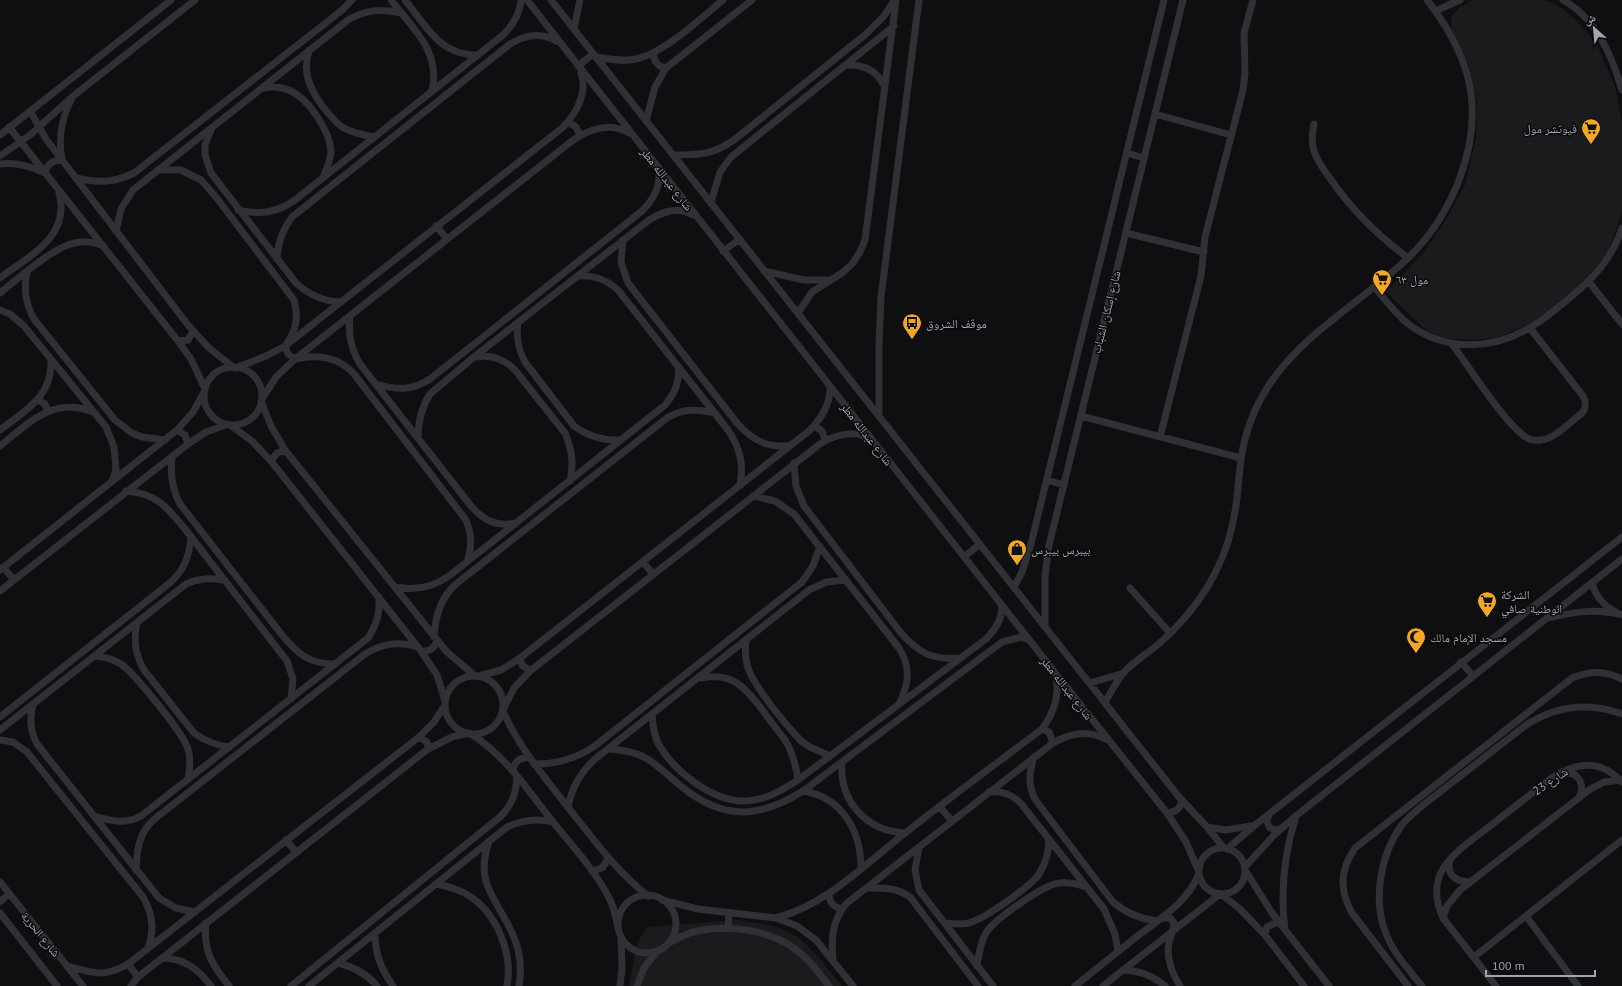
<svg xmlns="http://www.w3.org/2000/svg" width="1622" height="986" font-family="'PT Sans','Noto Naskh Arabic',sans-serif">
  <rect width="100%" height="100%" fill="#0f0f11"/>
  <path fill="#1b1b1d" d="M1473,0H1544L1559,6L1578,22L1596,43L1615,86L1622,123V211L1609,250L1591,273L1564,298L1547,312L1525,326L1496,338L1471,340L1444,338L1427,331L1386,292L1424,252L1445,221L1465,185L1476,138L1477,103L1469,66L1452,31L1451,24L1452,16L1460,7Z
    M737,920L769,925L784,930L799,938L815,953L842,986H629L637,943L647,927Z"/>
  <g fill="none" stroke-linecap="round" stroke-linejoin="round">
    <path stroke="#303136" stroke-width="7" d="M391,0C413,29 441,51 432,91
      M405,0C427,27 440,56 478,55
      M527,0L1056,674L1167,813L1186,842L1199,872
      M551,0L1179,797L1207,827L1224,848
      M1563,0C1596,18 1612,56 1622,90
      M1435,11L1460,0
      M574,29L580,0
      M309,50C302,73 310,89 323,107C329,114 335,122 342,127C352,133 363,135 374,137
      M654,53C653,61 658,67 666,68
      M596,57C609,59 623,62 636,59C663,54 701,18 723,0
      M846,65C865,64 878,71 885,88
      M578,66L593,54
      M264,88C273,86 282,87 291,91C309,100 330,131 331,151C331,159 327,167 324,175
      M30,111L46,139L188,325L208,347L233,367
      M1155,114L1231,135
      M646,121L655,87L666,68L752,0
      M568,122L576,127L580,135
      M1314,124C1312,133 1311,142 1314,151C1317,160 1323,169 1329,177C1351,209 1377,235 1408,258
      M9,127L178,341L191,359L205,389
      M211,130L205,145V155L211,173L296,283C309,295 322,301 340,302
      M0,135L171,0
      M1127,153L1144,158
      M673,155C699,155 712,155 734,140L866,34L883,17L895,0
      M0,156L30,135L72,97L195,0
      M0,164C16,162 30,166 45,173C47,164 53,160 62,160C58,138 61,120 71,100
      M158,170H181L201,180L216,197L294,300C299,318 296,331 285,346L288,354L295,359C317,354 338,356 354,374L466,520C472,535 472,547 467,562
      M76,178C98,183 114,183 134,173L341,11L352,0
      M711,202L720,172L731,157L894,26
      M238,210C260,215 276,213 295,200L503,35C513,25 520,14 521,0
      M436,226L447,239
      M116,231L121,209L133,190L348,20C365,10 381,8 401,13
      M1126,233L1204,252
      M623,240L621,262L628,283L737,423C752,440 768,449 791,445
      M723,251L740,239
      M277,259C278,242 282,231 292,217L510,44C525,35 541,32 556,41
      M764,271L804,280H828
      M27,272C24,289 25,303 34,319L115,420L132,433L142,437L165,440
      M578,276C594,275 606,279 618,290L728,430C740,448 744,464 740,485
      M0,278C29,256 71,237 59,193
      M1589,282L1622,324
      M1374,287C1385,299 1395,313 1407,323C1443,351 1490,351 1529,328C1541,322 1551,313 1561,305C1589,282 1610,264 1622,228
      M0,293C20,277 56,244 80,242C88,241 94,243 102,245
      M0,310L10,314L24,326L106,427L114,447L116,469L113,480
      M798,313L812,292L842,273L852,264L860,252L865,240L896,0
      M350,316C348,333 350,348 360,364L471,506C484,521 497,527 516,523
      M518,323C516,338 518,349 525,362L574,426C589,437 603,441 621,440
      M178,341L188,340L193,331
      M1452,344C1468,365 1507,428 1529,439C1533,440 1537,441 1541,440C1554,439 1572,421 1582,413C1587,407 1586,402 1583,396L1530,328
      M476,357C492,354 504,359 515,370L565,433C572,450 574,463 570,481
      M204 396a29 29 0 1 1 58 0a29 29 0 1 1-58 0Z
      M236,368L266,356L285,346L562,128C576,114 588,93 581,73
      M376,384C396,390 412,391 430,379L642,211C653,200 662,186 658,169
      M262,399L276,377L295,359L572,141C589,129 610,122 629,133
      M38,400L45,404L48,411
      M261,401L271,426L285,450L446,651L474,675
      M879,416V345L881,297L919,0
      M1081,416L1241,458
      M230,425L252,441L271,461L421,651L437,675L445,701
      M814,426L822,431L825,440
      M0,430C26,410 52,397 51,361
      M177,430L185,435L188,444
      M1160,437L1201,276L1205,237L1243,90L1245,73L1244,33L1253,0
      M418,438C418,421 421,408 430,394L474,357L649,220C662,212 679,206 693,215
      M0,446C29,423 53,396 93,412
      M172,457C170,474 172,489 180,504L282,635C298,654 309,664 335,664
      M271,461L277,453L285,450
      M794,463L796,486L804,506L901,633C920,654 932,660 961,658
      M1047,480L1064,485
      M126,491C156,493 167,507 185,529L287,661L293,679L291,699
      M753,496L775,501L794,514L899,648C911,667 909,683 900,702
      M964,557L980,544
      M643,562L653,574
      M3,567L14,580
      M0,570L177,430L193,412L204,392
      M1592,583C1596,597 1603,605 1616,612
      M395,587C415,591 432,588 449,576L665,405C675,393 680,382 678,366
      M1014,587L1022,572L1031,544L1164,0
      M1130,588L1170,633
      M0,591L188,444L206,432L226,425
      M1548,618C1573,612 1597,608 1622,615
      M137,623C133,640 135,654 144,670L194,733C205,741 215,745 229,747
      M1045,626V576L1049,545L1183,0
      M434,637C435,617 440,598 456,584L667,418C683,408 697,409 715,413
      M746,641C745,650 745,659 748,668C755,688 786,725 801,741L810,747L830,756
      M421,651C430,652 435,648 437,640
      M95,656C104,657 113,659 121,664C134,673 184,734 188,749C191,759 190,769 188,779
      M520,658L522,665L530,671
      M1461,662L1473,676
      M445 705a29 29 0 1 1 58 0a29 29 0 1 1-58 0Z
      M479,676L501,670L520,658L809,431C821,419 831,403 830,386
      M701,678C731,672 744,686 761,708C769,719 777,730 785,740C793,753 796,765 798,780
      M1090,683L1124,673
      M1105,702C1111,693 1116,682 1123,673C1134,661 1150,652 1162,641C1185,620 1205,595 1218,567C1229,545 1234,522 1237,498C1239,478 1240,458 1245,439C1250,419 1258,402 1269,385C1304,332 1362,302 1407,259C1452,216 1484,142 1468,78C1461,50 1445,23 1427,0
      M33,705C29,719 30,731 37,744L159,898L176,908L195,912
      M504,708L514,688L530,671L820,444C834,435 855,429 871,439
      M503,711C518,746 543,775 566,805C592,837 615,870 648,896
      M652,715C653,726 654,736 659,745C675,772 712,801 744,801C764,801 781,791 798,780L986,639C995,630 1004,618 1001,604
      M0,717L171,582C185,569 189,556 191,537
      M1042,729L1049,732L1053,743
      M0,730L186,584C199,578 210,578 224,580
      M471,734C506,756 528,791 554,823C572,846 594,869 608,896C614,906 616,917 618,928
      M419,737L427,742L428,749
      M0,740L13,742L27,752L143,897C153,914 155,930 148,948
      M609,749C648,751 655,765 682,787C723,820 759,819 803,791L1002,642L1021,637L1029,640
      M1034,757C1029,773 1027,787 1037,802L1113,902C1126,913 1140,919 1157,921
      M842,762C839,801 866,831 905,833
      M534,764C557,764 577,759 596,745L802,582L813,566L820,546
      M513,771C514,762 520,757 529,758
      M1560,774C1577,769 1586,783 1579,798
      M803,791C842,797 861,831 861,868
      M989,792C1006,790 1017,797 1026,810L1104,909L1115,934L1118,952
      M568,807C572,787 580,773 595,759L809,590L826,582L846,580
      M940,807L952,821
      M1167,813C1176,812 1180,809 1182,800
      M1269,814L1267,821L1269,827L1274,830L1280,829
      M94,816C111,821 125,825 141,816L368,638C377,624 380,613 379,597
      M1207,827L1226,830L1251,826
      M286,840L296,852
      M489,841C474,885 497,898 513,935C520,951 522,969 519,986
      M919,847L915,870L919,890L993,986
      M1199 871a23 23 0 1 1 46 0a23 23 0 1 1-46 0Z
      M1227,849L1255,825L1622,537
      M1450,860C1446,875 1456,882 1470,882
      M1245,867L1274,835L1297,815L1622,559
      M136,870C137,848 139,831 157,817L365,654C383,643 399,641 418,647
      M1245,870L1272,913L1329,986
      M592,871L602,868L608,859
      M0,882L83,986
      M436,884C447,886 458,889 468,895C497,913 513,953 507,986
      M866,888C882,888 896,887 910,897L978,986
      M829,893C829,902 833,907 842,909
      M1221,894L1240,909L1265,935L1304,986
      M618 924a29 29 0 1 1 58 0a29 29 0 1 1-58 0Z
      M662,900L698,909L776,918L797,926L816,940L853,986
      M0,902L9,894
      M0,913L57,986
      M1526,916L1578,986
      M776,918C826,905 864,865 904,834C949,798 996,764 1042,729C1054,713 1060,696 1056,676
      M1161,918H1170L1174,923C1174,930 1171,935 1169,942C1166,958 1171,972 1180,986
      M1443,918L1447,906L1460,890L1589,790L1604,782L1621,780
      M206,923C203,951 212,965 229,986
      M945,923C953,924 961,925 969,923C984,919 1030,887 1039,874C1046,863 1049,852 1049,839
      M728,929L729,913
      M1285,930C1280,890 1284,854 1296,816
      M375,933C375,954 381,969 393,986
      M1265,935L1267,927L1275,923H1279
      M669,943C678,938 687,933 697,931C729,924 773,930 799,952C810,961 820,974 829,986
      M1474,957L1622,840
      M162,958C184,958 198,969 211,986
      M833,960C831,938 832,920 847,903L1053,743C1070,733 1087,729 1105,739
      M338,963C354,967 367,974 377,986
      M128,964L138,977
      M67,966C92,973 104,978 128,964L419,737L434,722L445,705
      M977,966C979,954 980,943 986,933C995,919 1043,885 1059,883C1069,882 1078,884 1086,887
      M1123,970C1140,971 1152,975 1165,986
      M131,986L138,977L428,749L452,737L469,733
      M291,986L500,817C513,804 516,793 517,776
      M309,986L507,827C522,820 536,818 553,822
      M620,986L622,968L621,939
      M637,986L644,968L657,951
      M1075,986C1095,970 1115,954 1135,938C1158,920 1189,902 1199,873
      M1103,986L1220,894
      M1408,986L1352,913C1339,890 1340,870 1355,848L1572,678C1590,671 1604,670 1622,679
      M1422,986C1409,970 1395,955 1387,936C1372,902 1380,856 1401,826C1413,811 1430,800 1445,788C1472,767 1499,746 1526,725C1556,706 1589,702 1622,714
      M1496,986L1443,918C1437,905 1434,892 1439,877C1446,855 1477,837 1495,822C1514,807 1534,792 1553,777C1578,762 1600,759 1622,782"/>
  </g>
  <defs>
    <symbol id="supermarket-pin" viewBox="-11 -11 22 30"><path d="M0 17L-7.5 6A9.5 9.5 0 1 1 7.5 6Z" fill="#f3a725" stroke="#0a0a0b"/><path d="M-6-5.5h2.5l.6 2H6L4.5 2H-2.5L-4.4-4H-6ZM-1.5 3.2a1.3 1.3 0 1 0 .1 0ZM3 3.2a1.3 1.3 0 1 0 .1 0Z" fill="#111"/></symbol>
    <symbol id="bus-pin" viewBox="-11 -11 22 30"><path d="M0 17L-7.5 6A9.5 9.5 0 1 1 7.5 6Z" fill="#f3a725" stroke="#0a0a0b"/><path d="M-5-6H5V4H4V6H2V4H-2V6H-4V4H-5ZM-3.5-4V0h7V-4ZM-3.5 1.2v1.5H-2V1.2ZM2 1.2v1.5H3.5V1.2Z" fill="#111"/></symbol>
    <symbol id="shop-pin" viewBox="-11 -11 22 30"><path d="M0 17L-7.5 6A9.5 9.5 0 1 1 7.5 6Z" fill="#f3a725" stroke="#0a0a0b"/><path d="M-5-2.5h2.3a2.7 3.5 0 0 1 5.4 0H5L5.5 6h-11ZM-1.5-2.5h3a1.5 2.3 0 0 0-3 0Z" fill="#111"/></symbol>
    <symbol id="mosque-pin" viewBox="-11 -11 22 30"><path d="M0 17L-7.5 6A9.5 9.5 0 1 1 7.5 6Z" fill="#f3a725" stroke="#0a0a0b"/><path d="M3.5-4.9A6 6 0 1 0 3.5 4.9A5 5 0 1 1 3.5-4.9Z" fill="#111"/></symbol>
  </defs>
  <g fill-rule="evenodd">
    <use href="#supermarket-pin" x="1580" y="117" width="22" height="30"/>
    <use href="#supermarket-pin" x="1371" y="268" width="22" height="30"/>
    <use href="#bus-pin" x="901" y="312" width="22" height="30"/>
    <use href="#shop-pin" x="1006" y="538" width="22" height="30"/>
    <use href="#supermarket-pin" x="1476" y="590" width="22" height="30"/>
    <use href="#mosque-pin" x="1405" y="626" width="22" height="30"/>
  </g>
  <g text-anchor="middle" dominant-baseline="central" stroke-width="3" stroke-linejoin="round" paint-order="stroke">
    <g font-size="12" fill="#a0a6b2" stroke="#0a0a0b" text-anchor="start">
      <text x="1577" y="128" text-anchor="end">فيوتشر مول</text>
      <text x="1396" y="279">مول ٦٣</text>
      <text x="926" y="323">موقف الشروق</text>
      <text x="1031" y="549">بيبرس بيبرس</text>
      <text x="1501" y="594">الشركة<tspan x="1501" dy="14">الوطنية صافي</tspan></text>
      <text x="1430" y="637">مسجد الإمام مالك</text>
    </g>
    <g font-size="12" fill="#a0a6b2" stroke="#0a0a0b">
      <text transform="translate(667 179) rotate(52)">شارع عبدالله مطر</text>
      <text transform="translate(1106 312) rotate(-76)">شارع إسكان الشباب</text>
      <text transform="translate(867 434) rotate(52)">شارع عبدالله مطر</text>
      <text transform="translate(1067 688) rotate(52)">شارع عبدالله مطر</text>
      <text transform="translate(1550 781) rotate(-34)">شارع 23</text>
      <text transform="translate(41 934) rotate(51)">شارع الحرية</text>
    </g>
  </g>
  <g transform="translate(1594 28) rotate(333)" stroke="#0a0a0b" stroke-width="3" paint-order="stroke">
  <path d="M0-3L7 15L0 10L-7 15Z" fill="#a0a6b2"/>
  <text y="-6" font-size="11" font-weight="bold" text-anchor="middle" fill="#a0a6b2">ش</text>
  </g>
  <path d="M1486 970v6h109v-6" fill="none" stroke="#a0a6b2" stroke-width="2"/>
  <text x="1492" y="970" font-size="12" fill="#a0a6b2" stroke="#0a0a0b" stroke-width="3" paint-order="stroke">100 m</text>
</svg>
